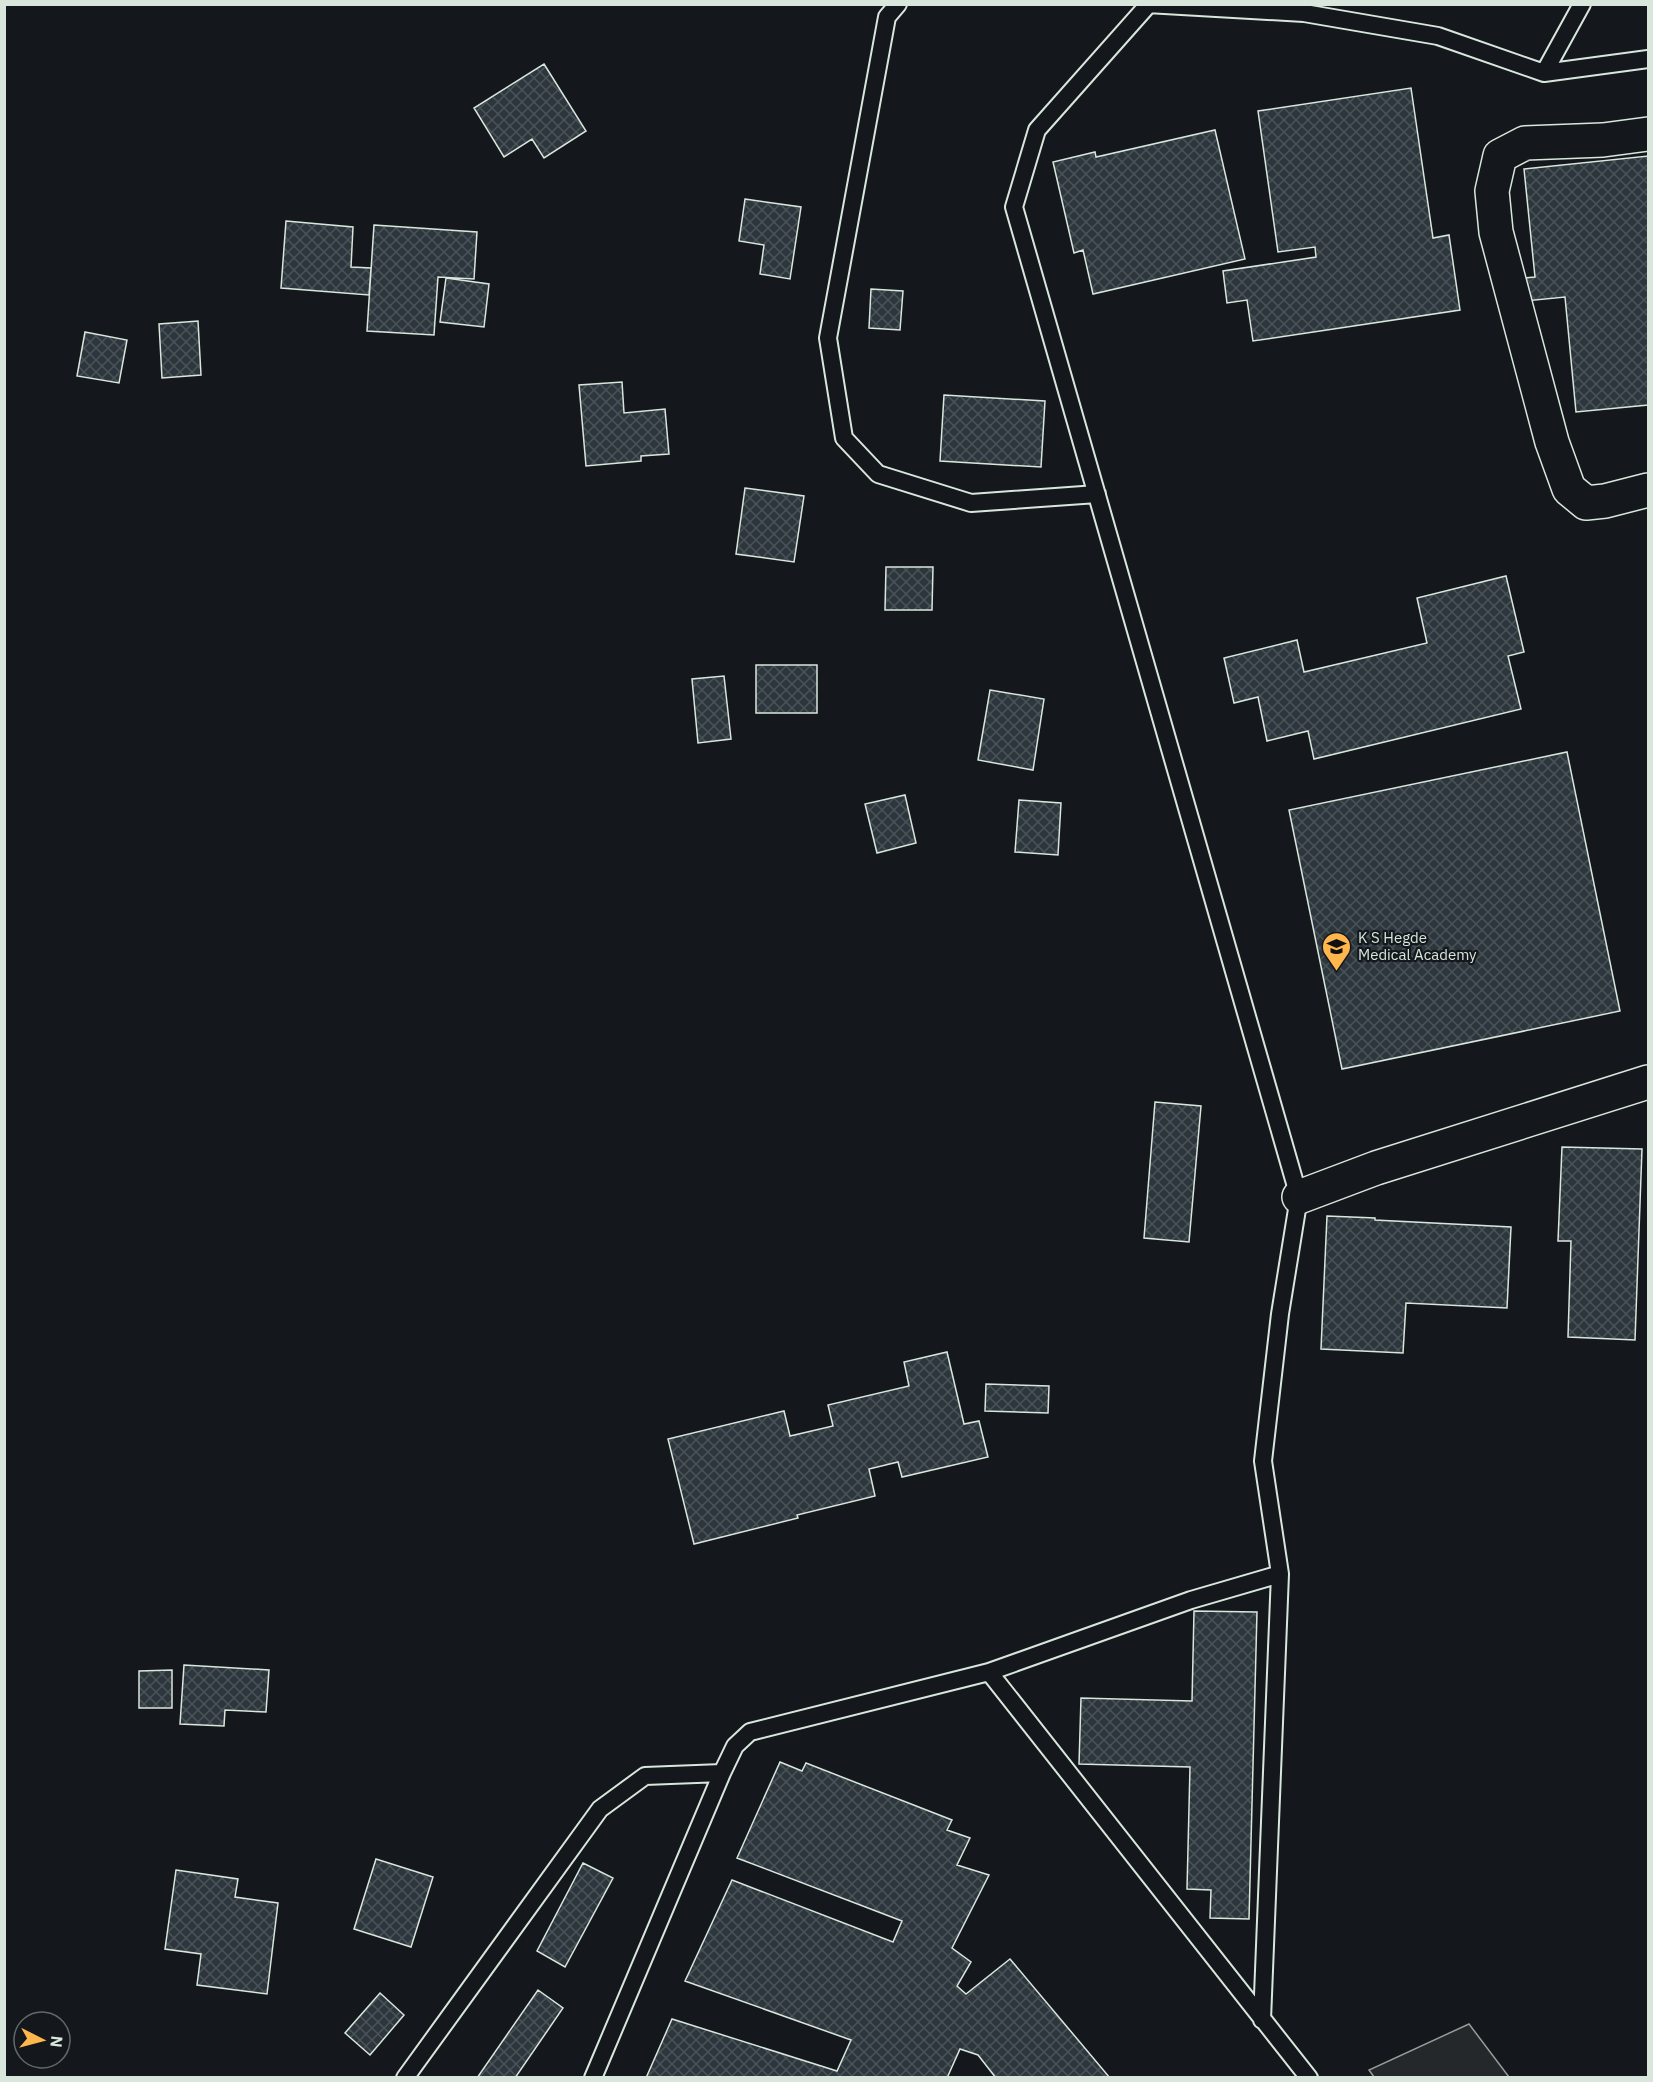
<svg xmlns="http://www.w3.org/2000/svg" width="1653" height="2082" font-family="'IBM Plex Sans',sans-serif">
  <defs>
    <pattern id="building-cross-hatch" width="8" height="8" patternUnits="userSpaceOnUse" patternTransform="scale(1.5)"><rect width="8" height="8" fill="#2c363c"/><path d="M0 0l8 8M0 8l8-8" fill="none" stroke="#4a5358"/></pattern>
  </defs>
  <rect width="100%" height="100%" fill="#14181c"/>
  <path fill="#24282b" stroke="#939e99" stroke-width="1.5" d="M1469,2024L1509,2077H1374L1369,2070Z"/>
  <path fill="url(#building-cross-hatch)" stroke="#d8e6dc" stroke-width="1.5" d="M544,64L586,131L544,158L532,139L504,157L474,108Z
    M1411,88L1433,238L1449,235L1460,310L1253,341L1247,300L1227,303L1223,271L1316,257L1315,247L1278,252L1258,111Z
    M1215,130L1245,259L1093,294L1083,250L1074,253L1053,162L1095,152L1096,157Z
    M1648,156V405L1576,412L1565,297L1525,301L1523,278L1535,277L1524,169Z
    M745,199L801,207L790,279L760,274L764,245L739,241Z
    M286,221L353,227L351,267L371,268L369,295L281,288Z
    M374,225L477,232L474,279L438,277L434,335L367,331Z
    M446,278L489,284L484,327L440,322Z
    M871,289L903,291L900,330L869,328Z
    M198,321L201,375L162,378L159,324Z
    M85,332L127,340L119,383L77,376Z
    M622,382L624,413L665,409L669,454L641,456V461L586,466L579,385Z
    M944,395L1045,401L1041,467L940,461Z
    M745,488L804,496L794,562L736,554Z
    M886,567H933L932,610H885Z
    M1506,576L1524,652L1508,656L1521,709L1314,759L1308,731L1267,741L1258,697L1234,703L1224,658L1297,640L1304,672L1427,643L1417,598Z
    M756,665H817V713H756Z
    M724,676L731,739L698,743L692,679Z
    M990,690L1044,699L1033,770L978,760Z
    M1567,752L1620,1011L1342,1069L1289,810Z
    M905,795L916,843L877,853L865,804Z
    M1019,800L1061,803L1058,855L1015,852Z
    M1155,1102L1201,1106L1189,1242L1144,1238Z
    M1562,1147L1642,1149L1635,1340L1568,1337L1571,1241H1558Z
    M1327,1216L1375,1218V1220L1511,1227L1507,1308L1406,1303L1403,1353L1321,1349Z
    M947,1352L964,1424L979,1421L988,1457L902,1477L898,1462L869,1469L875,1496L797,1515L798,1518L694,1544L668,1439L784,1411L790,1436L833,1426L828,1405L909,1386L904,1362Z
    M986,1384L1049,1386L1048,1413L985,1411Z
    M1194,1611L1257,1612L1249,1919L1210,1918L1211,1890L1187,1889L1190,1767L1079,1764L1081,1698L1192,1701Z
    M184,1665L269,1670L266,1712L225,1710L224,1726L180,1724Z
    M172,1670V1708H139V1671Z
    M780,1762L802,1771L806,1763L952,1820L947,1830L970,1838L957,1865L989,1875L952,1948L971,1962L957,1986L966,1994L1010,1959L1110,2078H996L978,2055L960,2049L947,2078H646L672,2019L837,2071L851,2040L685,1981L732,1880L893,1942L902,1921L737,1858Z
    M376,1859L433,1877L411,1947L354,1929Z
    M583,1863L613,1878L565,1967L537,1951Z
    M176,1870L238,1879L235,1897L278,1903L267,1994L197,1985L201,1954L165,1949Z
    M538,1990L563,2008L515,2078H477Z
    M380,1993L404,2015L370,2055L345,2033Z"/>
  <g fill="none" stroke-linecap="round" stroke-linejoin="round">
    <defs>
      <path id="lane" d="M898,4L887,17L828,338L844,438L878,474L971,503L1097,494
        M1147,4L1304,13L1438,36L1544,73L1582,4
        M1148,5L1037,130L1014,207L1299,1197L1280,1314L1263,1461L1280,1574
        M1544,73L1648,59
        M989,1672L1309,2078
        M405,2078L600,1809L645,1776L722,1773
        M593,2078L722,1773L735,1746L750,1732L989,1672L1191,1600L1280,1574L1262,2020"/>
      <path id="street" d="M1648,134L1603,140L1525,143L1500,156L1492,191L1496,232L1552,442L1569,489L1586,503L1605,501L1648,490
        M1299,1197L1376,1168L1648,1082"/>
    </defs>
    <use href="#lane" stroke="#d8e6dc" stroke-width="20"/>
    <use href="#street" stroke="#d8e6dc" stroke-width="36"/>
    <use href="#lane" stroke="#14181c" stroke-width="16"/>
    <use href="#street" stroke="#14181c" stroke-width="33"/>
  </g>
  <defs>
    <symbol id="university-pin" viewBox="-11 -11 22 30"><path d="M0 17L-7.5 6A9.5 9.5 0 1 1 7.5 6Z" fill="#ffb74d" stroke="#14181c"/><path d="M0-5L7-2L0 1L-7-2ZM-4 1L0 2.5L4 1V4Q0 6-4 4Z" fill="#111"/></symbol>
  </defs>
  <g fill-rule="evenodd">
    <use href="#university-pin" x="1320" y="930" width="33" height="45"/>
  </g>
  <g text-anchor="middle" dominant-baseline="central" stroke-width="4.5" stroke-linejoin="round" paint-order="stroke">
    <g font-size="15" fill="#d8e6dc" stroke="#14181c" text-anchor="start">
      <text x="1358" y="937">K S Hegde<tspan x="1358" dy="17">Medical Academy</tspan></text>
    </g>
  </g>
  <rect width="1653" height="2082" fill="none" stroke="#d8e6dc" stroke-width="12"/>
  <g transform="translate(42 2040) rotate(96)"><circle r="28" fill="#14181c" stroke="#626a69" stroke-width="1.5"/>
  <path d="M0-4.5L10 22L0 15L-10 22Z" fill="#ffb74d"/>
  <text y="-9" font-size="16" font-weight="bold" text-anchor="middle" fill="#d8e6dc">N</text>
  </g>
</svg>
